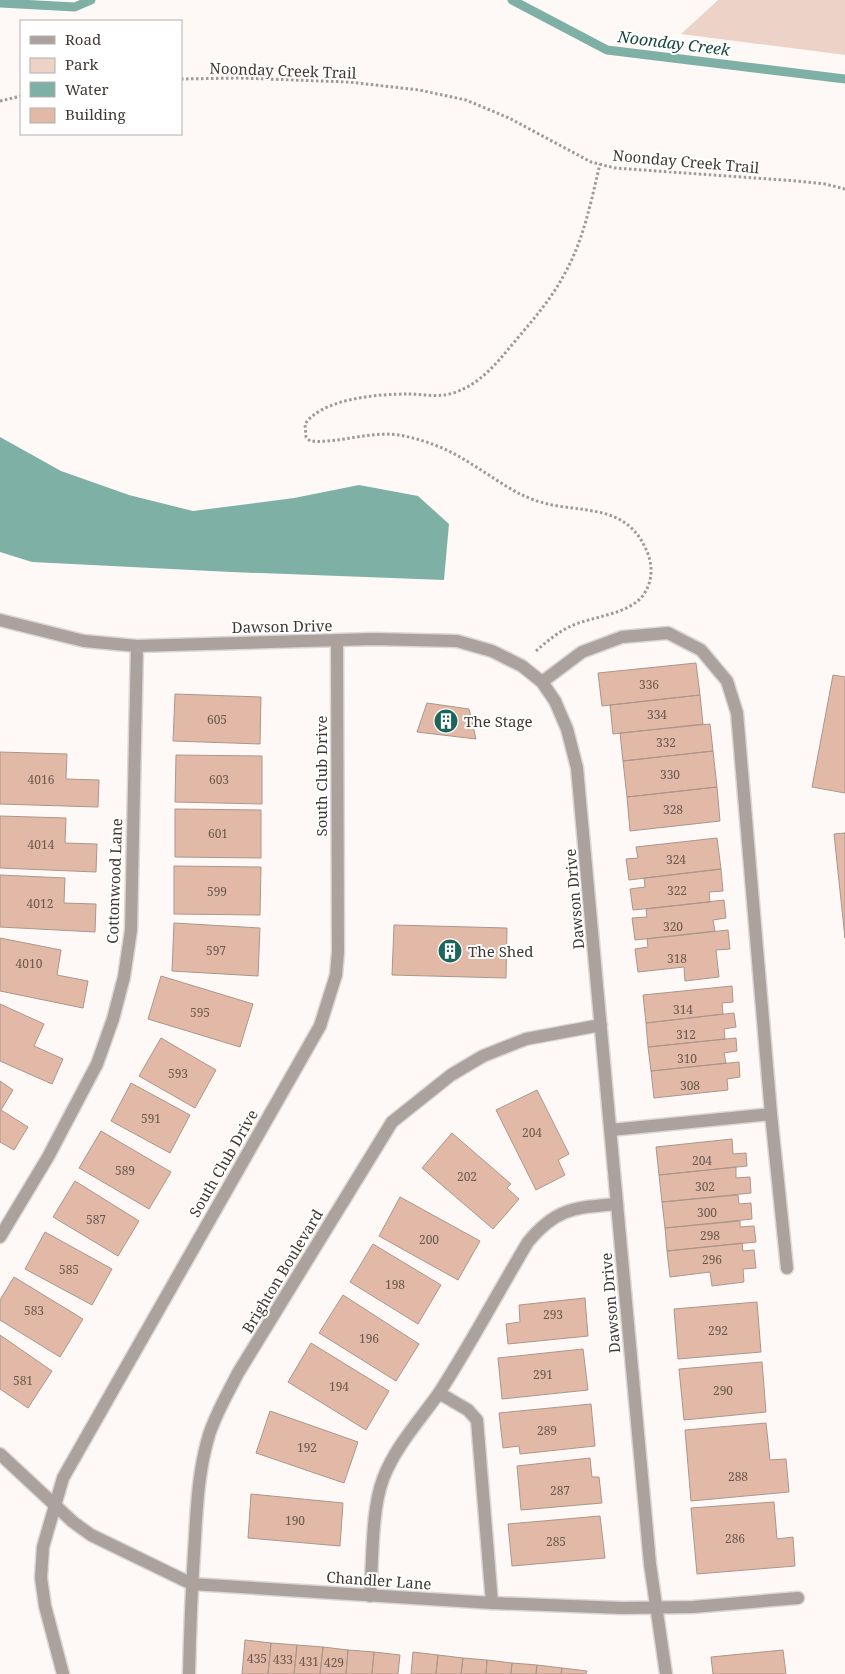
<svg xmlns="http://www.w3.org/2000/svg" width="845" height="1674" font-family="'Noto Serif',serif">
  <rect width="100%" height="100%" fill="#fef9f7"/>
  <path fill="#edd3c7" d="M718,0H845V55L681,34Z"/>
  <path fill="#7fb0a6" d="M0,437L61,471L129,495L193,511L294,498L359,485L418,496L449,524L444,580L231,572L32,562L0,552Z"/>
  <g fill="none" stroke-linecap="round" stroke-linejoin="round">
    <path stroke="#7fb0a6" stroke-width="9" d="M512,0L607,50L845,79
      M0,3L75,7L91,0"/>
  </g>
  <path fill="#e2b9a6" stroke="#ac968b" d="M696,663L700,695L602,706L598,673Z
    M833,675L845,677V793L812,787Z
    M175,694L261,697L260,744L173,741Z
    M700,695L703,724L613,734L610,705Z
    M427,703L469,709L476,739L417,732Z
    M710,724L713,751L623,761L620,733Z
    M713,751L717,787L627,797L623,761Z
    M0,752L67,754L66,779L99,780L98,807L0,804Z
    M176,755L262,756V804L175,802Z
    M717,787L720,821L630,831L627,797Z
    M175,809L261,810V858L175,857Z
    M0,816L66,818L65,843L97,844L96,872L0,868Z
    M845,833V938L834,834Z
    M717,838L721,869L629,880L626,859L638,858L636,847Z
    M174,866L261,867L260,915L174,914Z
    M721,869L723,891L709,892L710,902L633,910L630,889L645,887L644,878Z
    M0,875L65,878L64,903L96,904L95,932L0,927Z
    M724,900L726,918L713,920L715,931L635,940L632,918L647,917L646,909Z
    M174,923L260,928L258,976L172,971Z
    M394,925L507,928L506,978L392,975Z
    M728,930L730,949L716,950L719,977L685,981L684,967L638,972L635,949L648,947L647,939Z
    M0,938L61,950L57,975L88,981L83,1008L0,991Z
    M161,976L253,1004L240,1047L148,1019Z
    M732,986L733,1002L722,1003L723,1014L646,1023L643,995Z
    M0,1004L44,1024L34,1046L63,1059L52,1084L0,1061Z
    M734,1013L736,1027L724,1029L725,1039L648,1047L646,1023Z
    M161,1038L216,1070L195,1108L139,1076Z
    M736,1038L737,1051L724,1053L726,1063L651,1071L648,1047Z
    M739,1062L740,1077L727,1079L728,1090L654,1098L651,1071Z
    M0,1081L13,1090L1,1110L28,1127L14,1150L0,1142Z
    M131,1083L190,1115L170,1153L111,1121Z
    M537,1090L569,1154L558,1160L565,1175L536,1190L496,1110Z
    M101,1131L171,1172L149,1209L79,1168Z
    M452,1133L511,1184L507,1188L519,1199L493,1229L422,1168Z
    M732,1139L733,1154L746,1153L747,1166L659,1175L656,1147Z
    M736,1167V1178L750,1177L751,1193L662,1202L659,1175Z
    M75,1181L139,1221L118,1256L53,1217Z
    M738,1195L739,1204L751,1203L752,1219L665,1228L662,1202Z
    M400,1197L480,1241L458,1280L379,1236Z
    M740,1221V1227L754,1226L756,1242L667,1251L665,1228Z
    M45,1232L112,1269L92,1305L25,1269Z
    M742,1243L743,1251L754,1250L756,1268L743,1269L744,1282L712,1286L710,1272L670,1277L667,1251Z
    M373,1244L441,1285L418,1324L350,1282Z
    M14,1277L83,1319L60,1357L0,1320V1300Z
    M343,1295L419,1344L396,1381L319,1333Z
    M585,1298L588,1336L508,1344L506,1324L520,1322L519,1305Z
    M757,1302L761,1352L678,1359L674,1309Z
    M0,1335L52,1371L28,1408L0,1389Z
    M311,1343L389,1391L366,1430L288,1382Z
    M583,1349L588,1390L502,1399L498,1358Z
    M762,1362L766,1412L684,1420L679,1369Z
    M591,1404L595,1446L520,1454L519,1446L503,1448L499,1413Z
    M270,1411L358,1442L344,1483L256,1453Z
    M766,1423L770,1460L786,1459L789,1492L691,1501L685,1430Z
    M590,1458L592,1477H599L602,1503L521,1510L517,1466Z
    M251,1494L343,1503L340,1546L248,1538Z
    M774,1502L777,1539L793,1537L795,1566L697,1574L691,1508Z
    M600,1516L605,1558L512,1566L508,1524Z
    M245,1640L271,1643L268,1674H242Z
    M271,1643L297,1645L294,1674H268Z
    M297,1645L323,1647L320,1674H294Z
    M323,1647L348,1650L346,1674H320Z
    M348,1650L374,1652L372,1674H346Z
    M783,1650L786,1674H713L711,1657Z
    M374,1652L400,1655L398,1674H372Z
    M413,1652L438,1655L436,1674H411Z
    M438,1655L463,1658L461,1674H436Z
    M463,1658L487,1660L486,1674H461Z
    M487,1660L512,1663L511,1674H486Z
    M512,1663L537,1665L536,1674H511Z
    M537,1665L562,1668L561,1674H536Z
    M562,1668L587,1671L586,1674H561Z"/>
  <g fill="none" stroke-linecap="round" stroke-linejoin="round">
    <defs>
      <path id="lane" d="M542,682L582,652L622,637L668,633L701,650L727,681L737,713L771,1114L787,1268
        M611,1130L771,1114
        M439,1393L468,1410L477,1420L492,1603
        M370,1596C373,1561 371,1511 383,1479C395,1447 420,1420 439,1393C471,1344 498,1292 528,1242C557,1207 575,1208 617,1204"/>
      <path id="street" d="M0,620L84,641L137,646L373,639L457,641L492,651L522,666L542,682L555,701L567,729L577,768L650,1564L666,1674
        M0,1237L48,1157L97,1064L113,1019L124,977L131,930L137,646
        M0,1454L73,1522L91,1535L192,1584L492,1603L622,1608L693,1607L798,1598
        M63,1674L45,1606L41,1578L43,1547L63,1478L320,1026L336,975L338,952L337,641
        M189,1674C190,1628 192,1583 195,1537C197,1502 199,1468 209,1435C216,1413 228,1393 238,1373L392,1122L451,1075L483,1056L526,1039L601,1025"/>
    </defs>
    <use href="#lane" stroke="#dcd6d4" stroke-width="15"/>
    <use href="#street" stroke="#dcd6d4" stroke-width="15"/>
    <path stroke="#a09996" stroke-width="3" stroke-dasharray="2.5 2.5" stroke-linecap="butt" d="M181,79L240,78L349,82L419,90L466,100L509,118L591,162L615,168L797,181L825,184L845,189
      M0,101L21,96
      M536,651C546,642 557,633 569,627C591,616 630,615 644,594C652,582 653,568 648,554C631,510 597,512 558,506C544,504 530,499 518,493C503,485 488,474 473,465C452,451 429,441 404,436C373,429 341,444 310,441L306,437L305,424C323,398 379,394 408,394C423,394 438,398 453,393C479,385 495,365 511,346C531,322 551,300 565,273C584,239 591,201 600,164"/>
    <use href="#lane" stroke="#aca29d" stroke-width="12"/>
    <use href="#street" stroke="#aca29d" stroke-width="12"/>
  </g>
  <defs>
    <symbol id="building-disc" viewBox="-11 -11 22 22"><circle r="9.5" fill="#1d655a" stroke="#fff"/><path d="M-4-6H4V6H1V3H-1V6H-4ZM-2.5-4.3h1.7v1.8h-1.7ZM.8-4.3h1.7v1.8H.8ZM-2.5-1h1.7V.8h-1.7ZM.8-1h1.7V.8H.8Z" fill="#fff"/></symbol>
  </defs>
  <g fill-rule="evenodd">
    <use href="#building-disc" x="432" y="707" width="28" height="28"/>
    <use href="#building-disc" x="436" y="937" width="28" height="28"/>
  </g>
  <g text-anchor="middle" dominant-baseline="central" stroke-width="4" stroke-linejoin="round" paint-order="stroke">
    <g font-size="12" fill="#695850">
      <text x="649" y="684">336</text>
      <text x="657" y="714">334</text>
      <text x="217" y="719">605</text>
      <text x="666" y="742">332</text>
      <text x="670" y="774">330</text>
      <text x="41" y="779">4016</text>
      <text x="219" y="779">603</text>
      <text x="673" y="809">328</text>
      <text x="218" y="833">601</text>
      <text x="41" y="844">4014</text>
      <text x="676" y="859">324</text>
      <text x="677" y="890">322</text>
      <text x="217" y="891">599</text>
      <text x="40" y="903">4012</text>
      <text x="673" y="926">320</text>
      <text x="216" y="950">597</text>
      <text x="677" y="958">318</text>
      <text x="29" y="963">4010</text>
      <text x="683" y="1009">314</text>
      <text x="200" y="1012">595</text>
      <text x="686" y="1034">312</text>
      <text x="687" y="1058">310</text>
      <text x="178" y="1073">593</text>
      <text x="690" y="1085">308</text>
      <text x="151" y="1118">591</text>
      <text x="532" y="1132">204</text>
      <text x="702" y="1160">204</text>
      <text x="125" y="1170">589</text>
      <text x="467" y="1176">202</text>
      <text x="705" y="1186">302</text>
      <text x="707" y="1212">300</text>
      <text x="96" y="1219">587</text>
      <text x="710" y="1235">298</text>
      <text x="429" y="1239">200</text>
      <text x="712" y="1259">296</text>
      <text x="69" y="1269">585</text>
      <text x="395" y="1284">198</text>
      <text x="34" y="1310">583</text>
      <text x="553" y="1314">293</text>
      <text x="718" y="1330">292</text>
      <text x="369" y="1338">196</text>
      <text x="543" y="1374">291</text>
      <text x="23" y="1380">581</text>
      <text x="339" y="1386">194</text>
      <text x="723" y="1390">290</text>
      <text x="547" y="1430">289</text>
      <text x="307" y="1447">192</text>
      <text x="738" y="1476">288</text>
      <text x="560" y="1490">287</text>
      <text x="295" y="1520">190</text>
      <text x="735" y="1538">286</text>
      <text x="556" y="1541">285</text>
      <text x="257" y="1658">435</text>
      <text x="283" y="1659">433</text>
      <text x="309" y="1661">431</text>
      <text x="334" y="1662">429</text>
    </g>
    <g font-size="15" fill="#413834" stroke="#fff">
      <text transform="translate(283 70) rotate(2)">Noonday Creek Trail</text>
      <text transform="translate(686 161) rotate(5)">Noonday Creek Trail</text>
      <text transform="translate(282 626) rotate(-1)">Dawson Drive</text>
      <text transform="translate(321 776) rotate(-90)">South Club Drive</text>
      <text transform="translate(114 881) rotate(-88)">Cottonwood Lane</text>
      <text transform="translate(574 899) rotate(-95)">Dawson Drive</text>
      <text transform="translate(223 1163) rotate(-60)">South Club Drive</text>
      <text transform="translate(282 1271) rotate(-59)">Brighton Boulevard</text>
      <text transform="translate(610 1303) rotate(-95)">Dawson Drive</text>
      <text transform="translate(379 1580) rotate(4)">Chandler Lane</text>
    </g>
    <g font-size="15" fill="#413834" stroke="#fff" text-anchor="start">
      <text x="464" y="721">The Stage</text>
      <text x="468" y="951">The Shed</text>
    </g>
    <g font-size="16" font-style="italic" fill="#19463e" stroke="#fff">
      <text transform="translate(674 43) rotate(7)">Noonday Creek</text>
    </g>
  </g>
  <rect x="20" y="20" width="162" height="115" fill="#ffffff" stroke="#b3afae"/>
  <rect x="30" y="36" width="25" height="8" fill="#aca29d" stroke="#b3afae"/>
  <text x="65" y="45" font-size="15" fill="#413834">Road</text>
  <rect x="30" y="58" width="25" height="15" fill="#edd3c7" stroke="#b3afae"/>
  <text x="65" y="70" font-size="15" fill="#413834">Park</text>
  <rect x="30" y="82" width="25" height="15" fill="#7fb0a6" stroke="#b3afae"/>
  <text x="65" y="95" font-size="15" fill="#413834">Water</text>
  <rect x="30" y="108" width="25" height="15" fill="#e2b9a6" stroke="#b3afae"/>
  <text x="65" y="120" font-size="15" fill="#413834">Building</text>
</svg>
